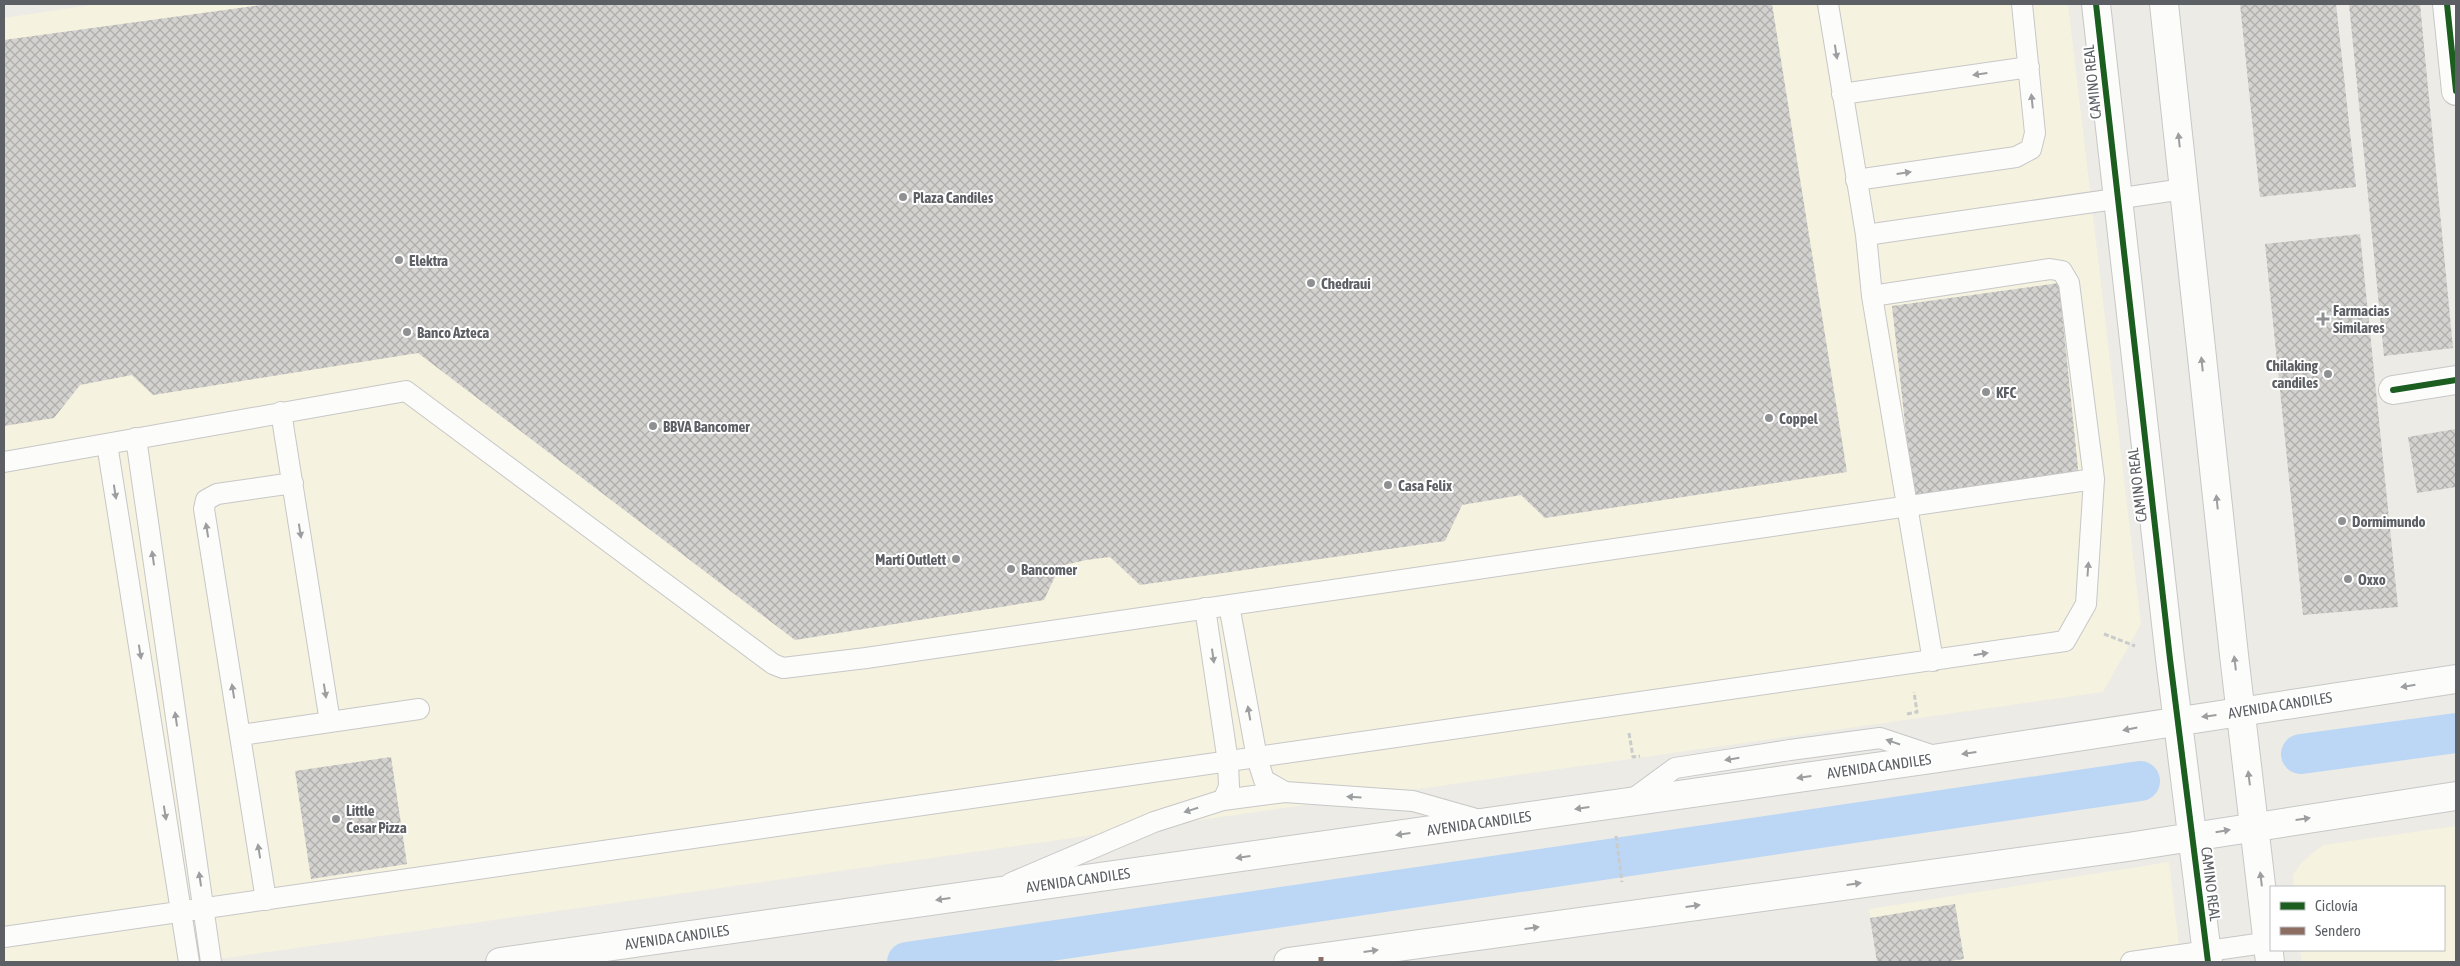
<svg xmlns="http://www.w3.org/2000/svg" width="2460" height="966" font-family="'Asap Condensed',sans-serif">
  <defs>
    <pattern id="building-cross-hatch" width="8" height="8" patternUnits="userSpaceOnUse" patternTransform="scale(1.25)"><rect width="8" height="8" fill="#d3d2cf"/><path d="M0 0l8 8M0 8l8-8" fill="none" stroke="#aeaeac"/></pattern>
  </defs>
  <rect width="100%" height="100%" fill="#ecebe6"/>
  <path fill="#f5f2df" d="M98,4H2068L2141,624L2103,692L197,962H4V18Z
    M2456,826V962H2302L2300,950H2444V887H2294L2293,875L2302,862L2323,845Z
    M2169,862L2181,962H1877L1869,909Z"/>
  <g fill="none" stroke-linecap="round" stroke-linejoin="round">
    <path stroke="#bbd7f5" stroke-width="40" d="M2301,754L2456,733
      M907,962L2140,781"/>
  </g>
  <path fill="url(#building-cross-hatch)" d="M268,4H1772L1847,472L1545,518L1521,495L1462,505L1445,541L1140,585L1110,557L1086,560L1060,566L1044,600L795,640L418,353L153,395L132,375L80,385L54,418L4,426V40Z
    M2240,4H2336L2356,187L2260,197Z
    M2349,4H2420L2453,348L2384,356Z
    M2360,234L2398,607L2303,615L2265,244Z
    M2059,283L2079,478L1913,495L1892,306Z
    M2456,429V487L2417,493L2408,437Z
    M391,757L407,864L311,879L295,771Z
    M1955,904L1964,959L1943,962H1877L1870,918Z"/>
  <g fill="none" stroke-linecap="round" stroke-linejoin="round">
    <defs>
      <path id="lane" d="M1828,4L1866,235L1872,296L1933,661
        M1842,94L2029,67
        M1856,180L2016,157L2031,149L2035,133L2022,4
        M1866,235L2184,189
        M281,412L330,722
        M136,438L211,962
        M107,444L189,962
        M4,462L406,391L773,664L783,668L866,658L2094,479
        M1229,605L1257,758L1264,780L1285,792L1413,801L1480,820
        M241,735L419,709
        M1223,800L1285,792
        M1630,801L1675,768L1790,750L1880,738L1937,757
        M1011,883L1154,822L1223,800L1229,787L1228,762L1205,608
        M266,900L204,509L206,500L217,494L293,483
        M4,937L2065,641L2086,604L2094,479L2069,283L2062,271L2050,269L1872,296
        M2131,962L2271,942"/>
      <path id="street" d="M2447,4L2456,91
        M2393,390L2456,380"/>
      <path id="secondary" d="M2096,4L2170,659L2208,962
        M2164,4L2234,655L2270,962
        M500,962L1939,758L2456,679
        M1288,962L2128,847L2456,796"/>
    </defs>
    <use href="#lane" stroke="#c7c7c7" stroke-width="22"/>
    <use href="#street" stroke="#c7c7c7" stroke-width="30"/>
    <use href="#secondary" stroke="#c7c7c7" stroke-width="30"/>
    <path stroke="#c9cccb" stroke-width="3" stroke-dasharray="5 2.5" stroke-linecap="butt" d="M2104,634L2135,646
      M1907,714L1917,712L1914,692
      M1629,733L1633,757L1640,756
      M1616,836L1622,882"/>
    <use href="#lane" stroke="#fcfcfb" stroke-width="20"/>
    <use href="#street" stroke="#fcfcfb" stroke-width="28"/>
    <use href="#secondary" stroke="#fcfcfb" stroke-width="28"/>
    <path stroke="#8d6e63" stroke-width="5" stroke-dasharray="10 5" stroke-linecap="butt" d="M1321,957V962"/>
    <defs>
      <path id="cycleway" d="M2096,4L2170,659L2208,962
        M2447,4L2456,91
        M2393,390L2456,380"/>
    </defs>
    <use href="#cycleway" stroke="#fff" stroke-width="9"/>
    <use href="#cycleway" stroke="#1b5e20" stroke-width="6"/>
  </g>
  <defs><path id="oneway-solid" d="M-6-.8H1V-3.2L6.5 0L1 3.2V.8H-6Z" transform="scale(1.25)"/></defs>
  <g fill="#9c9ea0">
    <use href="#oneway-solid" transform="translate(1836 52) rotate(81)"/>
    <use href="#oneway-solid" transform="translate(1980 74) rotate(172)"/>
    <use href="#oneway-solid" transform="translate(2032 101) rotate(-96)"/>
    <use href="#oneway-solid" transform="translate(2179 140) rotate(-96)"/>
    <use href="#oneway-solid" transform="translate(1904 173) rotate(-8)"/>
    <use href="#oneway-solid" transform="translate(2202 364) rotate(-96)"/>
    <use href="#oneway-solid" transform="translate(115 492) rotate(81)"/>
    <use href="#oneway-solid" transform="translate(2217 502) rotate(-96)"/>
    <use href="#oneway-solid" transform="translate(207 530) rotate(-99)"/>
    <use href="#oneway-solid" transform="translate(300 531) rotate(81)"/>
    <use href="#oneway-solid" transform="translate(153 558) rotate(-98)"/>
    <use href="#oneway-solid" transform="translate(2088 569) rotate(-86)"/>
    <use href="#oneway-solid" transform="translate(140 652) rotate(81)"/>
    <use href="#oneway-solid" transform="translate(1981 654) rotate(-9)"/>
    <use href="#oneway-solid" transform="translate(1213 656) rotate(82)"/>
    <use href="#oneway-solid" transform="translate(2235 663) rotate(-97)"/>
    <use href="#oneway-solid" transform="translate(2408 686) rotate(171)"/>
    <use href="#oneway-solid" transform="translate(233 691) rotate(-99)"/>
    <use href="#oneway-solid" transform="translate(325 691) rotate(81)"/>
    <use href="#oneway-solid" transform="translate(1249 713) rotate(-100)"/>
    <use href="#oneway-solid" transform="translate(2209 716) rotate(173)"/>
    <use href="#oneway-solid" transform="translate(176 719) rotate(-98)"/>
    <use href="#oneway-solid" transform="translate(2130 729) rotate(169)"/>
    <use href="#oneway-solid" transform="translate(1893 742) rotate(-161)"/>
    <use href="#oneway-solid" transform="translate(1969 753) rotate(172)"/>
    <use href="#oneway-solid" transform="translate(1732 759) rotate(171)"/>
    <use href="#oneway-solid" transform="translate(1804 777) rotate(172)"/>
    <use href="#oneway-solid" transform="translate(2249 778) rotate(-97)"/>
    <use href="#oneway-solid" transform="translate(1354 797) rotate(-176)"/>
    <use href="#oneway-solid" transform="translate(1582 808) rotate(172)"/>
    <use href="#oneway-solid" transform="translate(1191 810) rotate(162)"/>
    <use href="#oneway-solid" transform="translate(165 813) rotate(81)"/>
    <use href="#oneway-solid" transform="translate(2303 819) rotate(-8)"/>
    <use href="#oneway-solid" transform="translate(2223 831) rotate(-10)"/>
    <use href="#oneway-solid" transform="translate(1403 834) rotate(172)"/>
    <use href="#oneway-solid" transform="translate(259 851) rotate(-99)"/>
    <use href="#oneway-solid" transform="translate(1243 857) rotate(172)"/>
    <use href="#oneway-solid" transform="translate(200 879) rotate(-98)"/>
    <use href="#oneway-solid" transform="translate(2261 879) rotate(-97)"/>
    <use href="#oneway-solid" transform="translate(1854 884) rotate(-8)"/>
    <use href="#oneway-solid" transform="translate(943 899) rotate(172)"/>
    <use href="#oneway-solid" transform="translate(1693 906) rotate(-8)"/>
    <use href="#oneway-solid" transform="translate(1532 928) rotate(-8)"/>
    <use href="#oneway-solid" transform="translate(1371 951) rotate(-8)"/>
  </g>
  <g fill="#8e9092" stroke="#fff" stroke-width="2">
    <circle cx="903" cy="197" r="5"/>
    <circle cx="399" cy="260" r="5"/>
    <circle cx="1311" cy="283" r="5"/>
    <path d="M2320.5 311.5h5v5h5v5h-5v5h-5v-5h-5v-5h5z"/>
    <circle cx="407" cy="332" r="5"/>
    <circle cx="2328" cy="374" r="5"/>
    <circle cx="1986" cy="392" r="5"/>
    <circle cx="1769" cy="418" r="5"/>
    <circle cx="653" cy="426" r="5"/>
    <circle cx="1388" cy="485" r="5"/>
    <circle cx="2342" cy="521" r="5"/>
    <circle cx="956" cy="559" r="5"/>
    <circle cx="1011" cy="569" r="5"/>
    <circle cx="2348" cy="579" r="5"/>
    <circle cx="336" cy="819" r="5"/>
  </g>
  <g text-anchor="middle" dominant-baseline="central" stroke-width="4" stroke-linejoin="round" paint-order="stroke">
    <g font-size="15" fill="#5c5f64" stroke="#fff">
      <text transform="translate(2092 82) rotate(-96)">CAMINO REAL</text>
      <text transform="translate(2137 485) rotate(-97)">CAMINO REAL</text>
      <text transform="translate(2280 705) rotate(-9)">AVENIDA CANDILES</text>
      <text transform="translate(1879 766) rotate(-8)">AVENIDA CANDILES</text>
      <text transform="translate(1479 823) rotate(-8)">AVENIDA CANDILES</text>
      <text transform="translate(1078 880) rotate(-8)">AVENIDA CANDILES</text>
      <text transform="translate(2211 884) rotate(83)">CAMINO REAL</text>
      <text transform="translate(677 937) rotate(-8)">AVENIDA CANDILES</text>
    </g>
    <g font-size="15" font-weight="bold" fill="#5c5f64" stroke="#fff" text-anchor="start">
      <text x="913" y="197">Plaza Candiles</text>
      <text x="409" y="260">Elektra</text>
      <text x="1321" y="283">Chedraui</text>
      <text x="2333" y="310">Farmacias<tspan x="2333" dy="17">Similares</tspan></text>
      <text x="417" y="332">Banco Azteca</text>
      <text x="2318" y="365" text-anchor="end">Chilaking<tspan x="2318" dy="17">candiles</tspan></text>
      <text x="1996" y="392">KFC</text>
      <text x="1779" y="418">Coppel</text>
      <text x="663" y="426">BBVA Bancomer</text>
      <text x="1398" y="485">Casa Felix</text>
      <text x="2352" y="521">Dormimundo</text>
      <text x="946" y="559" text-anchor="end">Martí Outlett</text>
      <text x="1021" y="569">Bancomer</text>
      <text x="2358" y="579">Oxxo</text>
      <text x="346" y="810">Little<tspan x="346" dy="17">Cesar Pizza</tspan></text>
    </g>
  </g>
  <rect width="2460" height="966" fill="none" stroke="#5c5f64" stroke-width="10"/>
  <rect x="2270" y="886" width="175" height="65" fill="#ffffff" stroke="#bebfc1"/>
  <rect x="2280" y="902" width="25" height="8" fill="#1b5e20" stroke="#bebfc1"/>
  <text x="2315" y="911" font-size="15" fill="#5c5f64">Ciclovía</text>
  <rect x="2280" y="927" width="25" height="8" fill="#8d6e63" stroke="#bebfc1"/>
  <text x="2315" y="936" font-size="15" fill="#5c5f64">Sendero</text>
</svg>
